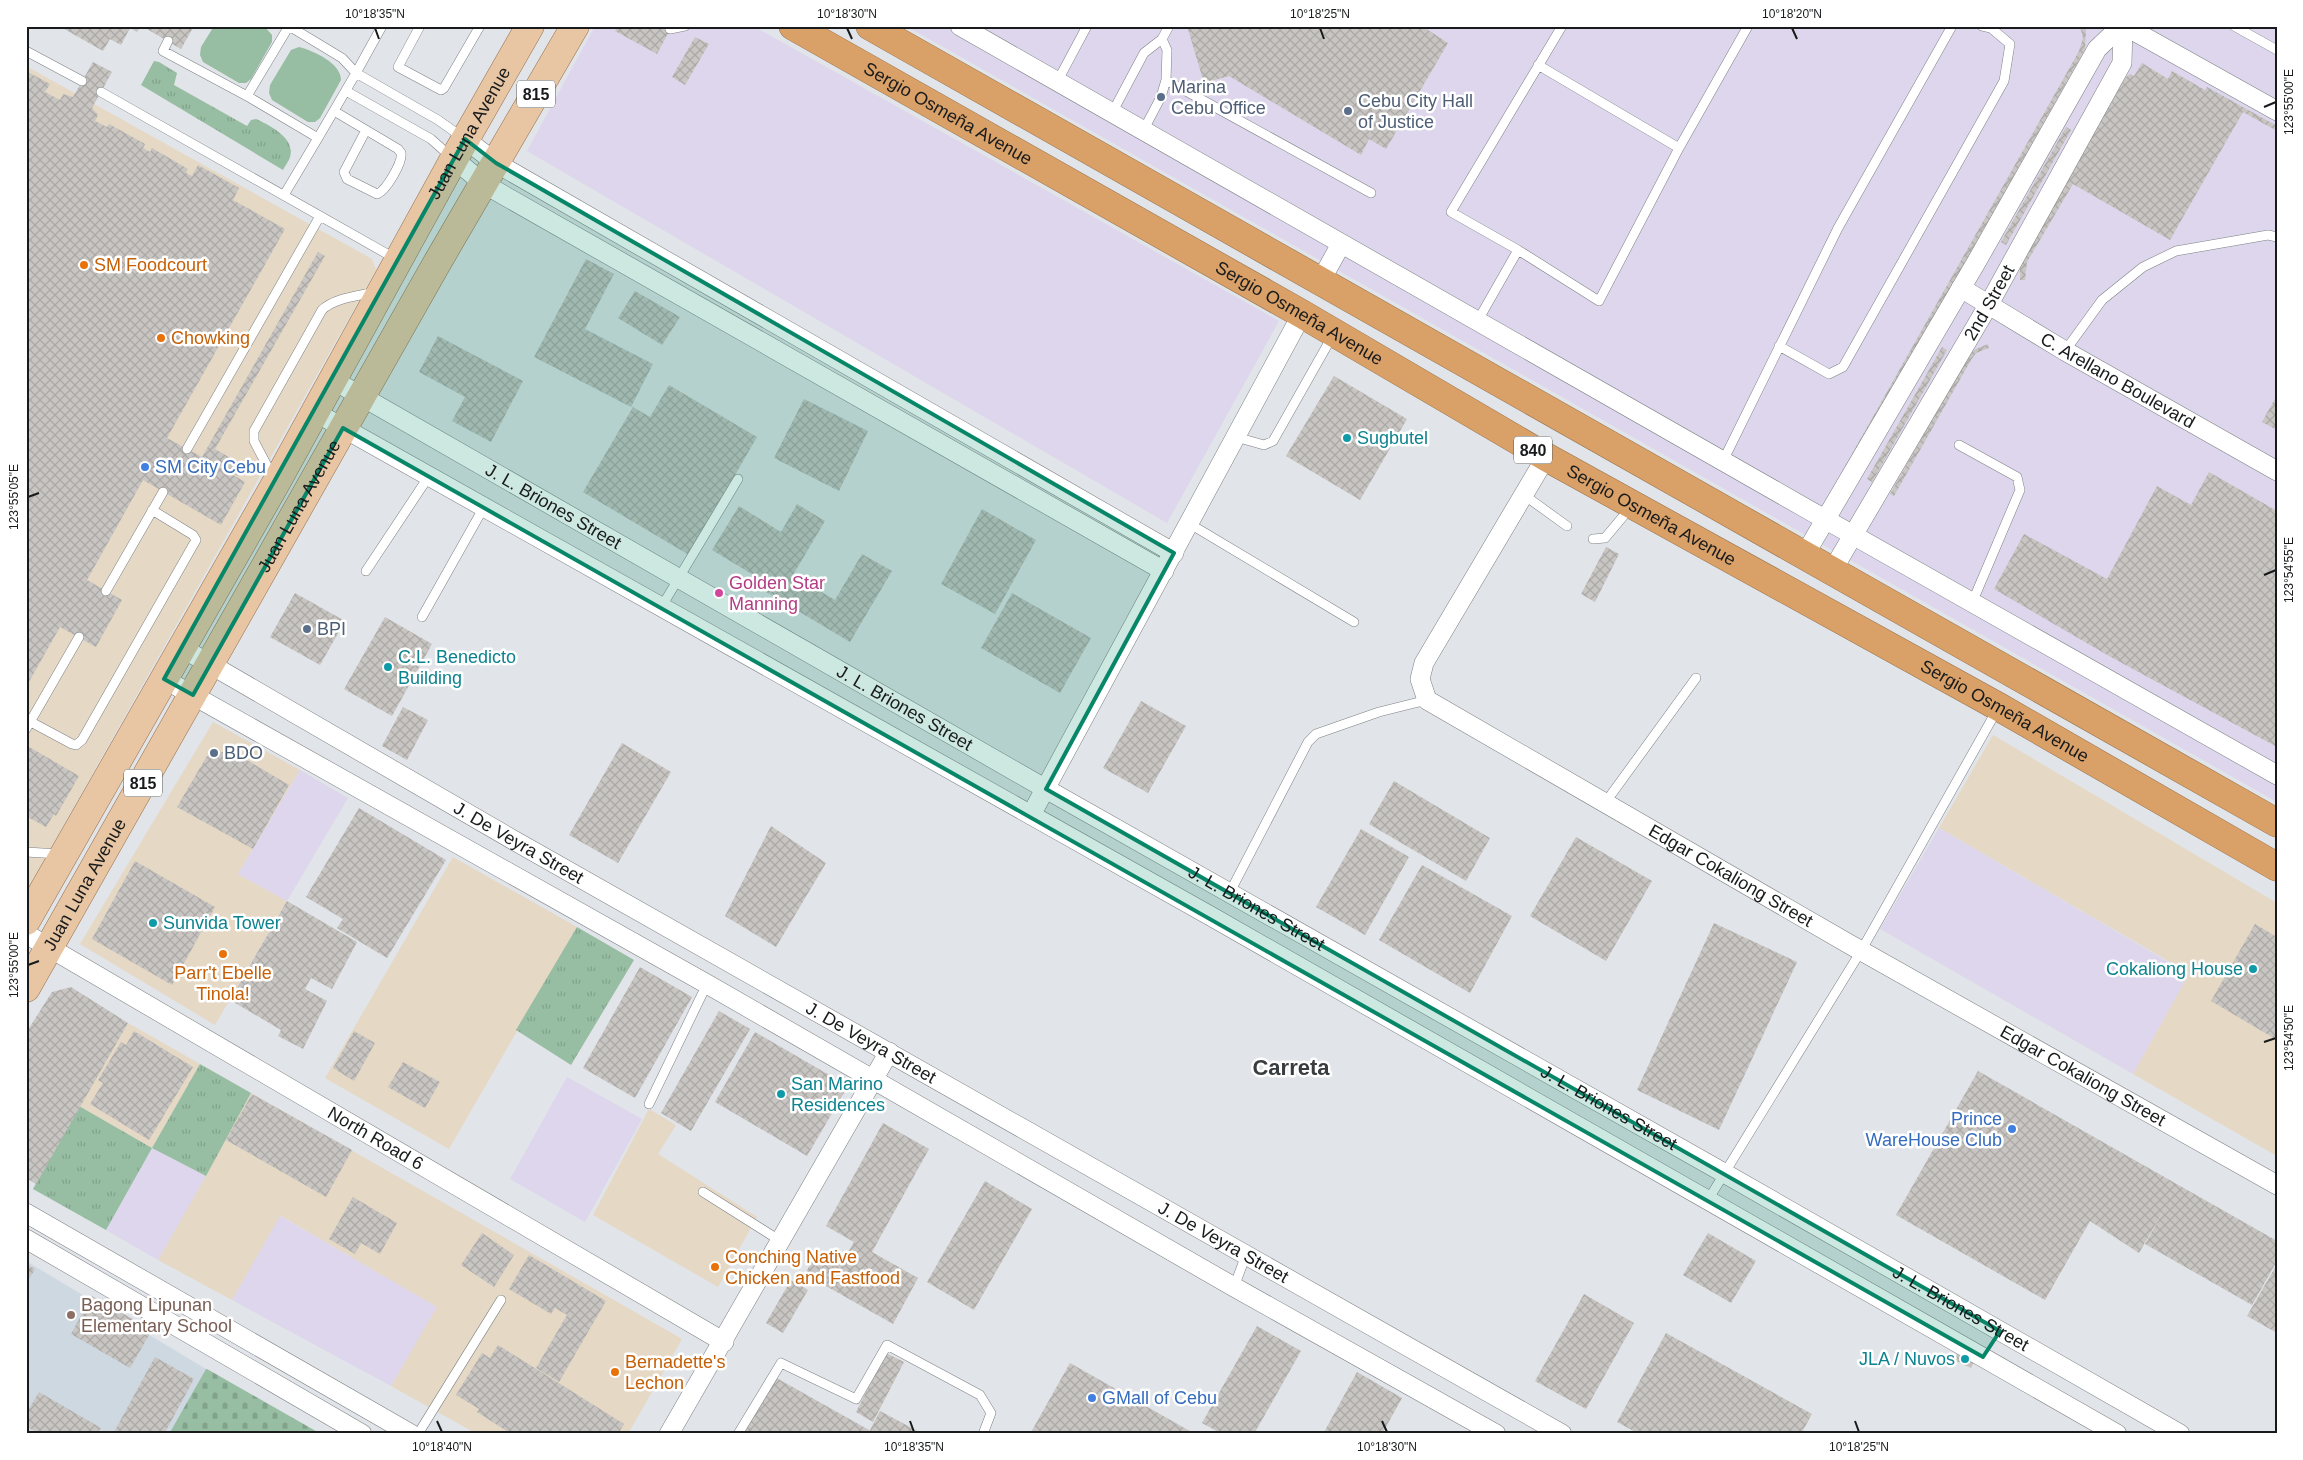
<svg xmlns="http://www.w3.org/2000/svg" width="2303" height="1460" font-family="Helvetica,sans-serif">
  <defs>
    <pattern id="grass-tufts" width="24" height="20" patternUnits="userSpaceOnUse" patternTransform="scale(1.25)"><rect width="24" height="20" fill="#97bda2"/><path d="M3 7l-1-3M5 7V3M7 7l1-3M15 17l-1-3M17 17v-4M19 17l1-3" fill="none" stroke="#81a28b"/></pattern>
    <pattern id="cemetery-stones" width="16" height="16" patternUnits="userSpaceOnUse" patternTransform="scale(1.25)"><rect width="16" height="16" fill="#97bda2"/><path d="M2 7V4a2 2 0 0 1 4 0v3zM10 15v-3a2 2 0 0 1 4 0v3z" fill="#81a28b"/></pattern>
    <pattern id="building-cross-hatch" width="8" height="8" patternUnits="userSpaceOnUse" patternTransform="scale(1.25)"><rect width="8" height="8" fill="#c8c5c2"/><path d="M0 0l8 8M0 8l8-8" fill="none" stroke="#aba9a6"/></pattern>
  </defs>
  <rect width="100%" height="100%" fill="#e1e4e8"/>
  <path fill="#e5d8c5" d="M26,66L372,259L376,270L26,892Z
    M213,722L300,770L238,874L287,901L215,1025L80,944Z
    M1993,735L2277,903V1156L2133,1074L2189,973L1939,828Z
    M453,857L577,927L449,1149L325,1078Z
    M128,1023L200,1064L152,1148L79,1106Z
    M251,1093L682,1339L628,1434H477L391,1386L436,1307L281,1216L232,1300L158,1260Z
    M649,1109L676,1125L658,1154L757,1217L718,1287L593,1215Z"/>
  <path fill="#ddd6ec" d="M595,26H753L1279,321L1167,523L527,151Z
    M906,26H2277V802L1562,397Z
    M300,770L348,798L287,901L238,874Z
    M1939,828L2189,974L2133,1074L1880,929Z
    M567,1077L642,1119L585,1222L510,1179Z
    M152,1148L206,1176L158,1260L106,1230Z
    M280,1216L437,1307L391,1386L232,1300Z"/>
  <path fill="#ced8e1" d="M26,1261L206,1369L169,1434H26Z"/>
  <path fill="url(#grass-tufts)" d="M154,61L159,62L177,73L174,85L247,126L251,120L256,119C269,125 296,138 290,157C289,161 285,166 283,170L141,85Z
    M577,927L634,960L571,1065L516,1030Z
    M200,1064L251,1093L206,1176L152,1148L106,1230L33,1189L79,1106L152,1148Z"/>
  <path fill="url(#cemetery-stones)" d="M206,1369H207L321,1434H169Z"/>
  <path fill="#97bda2" d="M214,26H264L272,35V42L251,79L246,83H239L203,62L200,55L201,47Z
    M299,47C314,51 341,63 341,80L320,118L315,122H308L272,100L269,93L270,85L291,50Z"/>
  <path fill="url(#building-cross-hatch)" d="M59,26H141L137,32L130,28L121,45L110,39L103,51Z
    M142,26H194L181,49Z
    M618,26H672L657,54L615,31Z
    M1187,26H1430L1428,30L1448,43L1386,149L1369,139L1361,155L1229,76L1204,83Z
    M2080,26H2085L2086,29L2085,49L1847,472L1843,470L2079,51L2083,38Z
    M695,37L709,44L685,85L672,77Z
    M93,62L112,72L92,108L98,115L95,121L107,127L109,124L145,144L143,148L150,152L152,148L188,169L186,173L192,176L198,165L223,179L239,188L233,200L285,229L167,438L202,457L318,252L325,256L215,449L244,466L238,476L211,462L245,482L221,525L143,480L87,580L122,600L96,647L60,627L26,687V71L50,84L45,92L60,100L63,94L73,97Z
    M2142,63L2168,79L2172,71L2205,90L2207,87L2277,126V131L2243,112L2170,240L2073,184L2027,262L2025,280H2020V267L2060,192L2126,77L2130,74L2134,76Z
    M2066,127L2071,130L2006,245L2001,242Z
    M586,259L614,274L585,329L653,364L631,407L534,357Z
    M635,291L680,317L662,345L618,318Z
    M438,336L523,381L491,442L452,421L465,397L419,372Z
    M1988,344L1989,348L1976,353L1971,360L1894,496L1890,494L1967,358L1974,350Z
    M1942,347L1947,350L1872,482L1867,479Z
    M1334,376L1407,419L1360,500L1286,456Z
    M669,385L757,437L689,555L583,492L633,407L650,417Z
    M2277,395V430L2262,422Z
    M804,399L868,431L839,491L774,458Z
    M2209,472L2277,511V747L2109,656L1994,589L2024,534L2107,579L2157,486L2191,505Z
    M797,504L825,521L793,575L835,600L862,554L892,571L850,642L751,583L755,576L712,550L739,506L781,532Z
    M982,509L1036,540L995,614L941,584Z
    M1606,547L1619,554L1595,602L1581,594Z
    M295,593L345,621L320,665L270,637Z
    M1012,593L1091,638L1060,693L981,648Z
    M385,617L432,644L392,716L344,689Z
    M1141,701L1186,726L1148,793L1103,768Z
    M403,707L428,720L407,760L382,746Z
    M622,743L671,772L618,863L569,835Z
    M26,745L79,776L56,816L54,814L46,827L26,816Z
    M230,750L289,785L253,849L177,807L207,756Z
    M1394,781L1490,838L1466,881L1369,824Z
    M359,808L446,860L387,958L337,928L343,919L306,897Z
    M771,826L826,863L776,947L725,916Z
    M1361,829L1409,857L1365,935L1316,907Z
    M1576,837L1652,881L1606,961L1530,916Z
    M135,861L215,907L172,985L92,939Z
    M1422,865L1512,916L1470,993L1379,940Z
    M287,901L357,942L332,989L311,978L305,989L327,1001L303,1049L278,1036L281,1030L230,1000Z
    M1714,923L1797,962L1719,1130L1637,1090Z
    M2255,924L2277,937V1040L2211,1001Z
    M640,967L692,997L635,1098L583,1068Z
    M71,987L128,1023L36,1184L26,1178V1033L52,992Z
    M719,1011L750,1029L691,1131L661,1113Z
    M134,1031L193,1067L149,1140L90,1104L103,1083L98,1080L121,1042L126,1045Z
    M354,1031L375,1043L354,1081L333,1068Z
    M755,1032L848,1086L807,1156L715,1102Z
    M403,1062L440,1082L425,1108L388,1087Z
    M1978,1071L2277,1241V1261L2252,1305L2145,1244L2169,1201L2139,1253L2090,1221L2045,1300L1896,1215Z
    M252,1094L352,1150L326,1197L226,1140Z
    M883,1123L929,1149L872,1252L918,1278L893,1324L805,1274L818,1250L842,1263L854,1242L826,1226Z
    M985,1181L1032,1209L974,1310L927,1282Z
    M353,1197L397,1223L380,1254L361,1243L355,1254L329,1239Z
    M482,1233L514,1255L494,1287L461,1265Z
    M1708,1233L1756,1261L1731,1303L1683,1275Z
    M529,1255L606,1301L559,1382L536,1368L567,1315L555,1308L551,1314L509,1289Z
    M26,1264L35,1269L26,1284Z
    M2277,1264V1333L2247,1316Z
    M791,1280L808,1290L783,1333L766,1323Z
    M1584,1294L1634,1323L1586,1409L1535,1381Z
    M92,1296L152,1330L130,1368L71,1334Z
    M1257,1326L1301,1351L1254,1434H1222L1202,1423Z
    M1666,1333L1812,1414L1801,1434H1639L1617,1422Z
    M498,1345L624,1424L618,1434H511L477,1412L479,1409L456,1395L482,1353L490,1358Z
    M1960,1349L1976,1358L1971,1368L1954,1360Z
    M886,1353L904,1362L873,1422L856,1412Z
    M155,1357L194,1379L164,1434H113Z
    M1070,1363L1195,1434H1030Z
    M1357,1372L1402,1398L1382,1434H1323Z
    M773,1376L869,1430L867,1434H741Z
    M39,1392L101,1428L97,1434H40L26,1426V1414Z
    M880,1411L923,1434H868Z"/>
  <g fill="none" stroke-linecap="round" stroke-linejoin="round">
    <defs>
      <path id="lane" d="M382,26L356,73L438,120L462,137
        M420,26L398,67L441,90L444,88L480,26
        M1562,26L1451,212L1518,250L1599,301L1679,148
        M2234,26L2277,50
        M670,29L685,26
        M1162,39L1167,50L1166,80
        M168,41L163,51L247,96L318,138L356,73L342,58L289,26
        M26,51L82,81
        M1538,65L1679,148L1748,26
        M1057,82L1087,26
        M346,91L431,139L451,157
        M101,92L396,259
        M247,96L289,26
        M334,111L398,149L401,153C403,162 386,191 377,194L347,179L344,172L366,130
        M1112,113L1144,53L1162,39L1169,26
        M1143,131L1161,97L1166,80L1371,193
        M284,195L318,138
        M1477,322L1518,250
        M1779,346L1829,374L1843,367L2004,81L2010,44L1991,28L1982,26
        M2065,351L2102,300L2143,267L2176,251L2268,235L2277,237
        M1236,437L1264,445L1273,441L1333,335
        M1959,445L2017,477L2020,490L1972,603
        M187,449L320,216
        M1723,461L1838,228L1952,26
        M273,477L254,441V431L322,310C334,298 358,296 375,292
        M1524,495L1567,526
        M1190,524L1354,622
        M1593,539L1605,538L1631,507
        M366,571L429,476
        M106,591L163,492
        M662,606L738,479
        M422,617L484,507
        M31,722L72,744L76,745L82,740L196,540L193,535L152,510
        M26,729L79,637
        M1605,803L1696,678
        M26,852L59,854
        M1230,892L1308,742L1316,734L1379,712L1427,700
        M649,1104L707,984
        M703,1192L779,1240
        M1708,1200L1861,951L1997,710
        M1234,1287L1246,1255
        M418,1434L501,1300
        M738,1434L781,1363L856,1399L887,1345L980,1395L991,1413L983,1434"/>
      <g id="street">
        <path d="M960,26C1399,277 1837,527 2277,775"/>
        <path d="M2125,26L2277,111"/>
        <path d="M465,139L496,163L1174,553"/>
        <path d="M454,159L484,184L1164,571"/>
        <path d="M1320,282L1341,244"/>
        <path id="s1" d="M1961,288L2065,351L2277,471"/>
        <path id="s2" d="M333,380L1046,789L1724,1173L2180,1434"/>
        <path d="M315,412L1214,918L2117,1434"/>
        <path id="s3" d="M1546,457L1424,663L1420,679L1427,700L1849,944L2277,1185"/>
        <path d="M1804,556L1977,261L2097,49L2121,26"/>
        <path id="s4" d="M1832,571L1989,304L2122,63L2123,26"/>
        <path id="s5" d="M182,648L515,841L1562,1434"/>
        <path d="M164,679L707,984L1234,1287L1496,1434"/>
        <path d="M1031,815L1302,314"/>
        <path id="s6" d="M26,934L724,1342"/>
        <path d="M26,1213L411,1434"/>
        <path d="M26,1239L362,1434"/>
        <path d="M669,1434L889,1052"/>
      </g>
      <g id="primary">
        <path id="s7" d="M26,921L276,483L454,159L530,26"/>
        <path id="s8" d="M26,988L437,263L575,26"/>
      </g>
      <g id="highway">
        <path id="s9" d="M793,26L1302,314L1546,457L1999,707L2277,867"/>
        <path d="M870,26L2277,823"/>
      </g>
    </defs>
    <use href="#lane" stroke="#7d8184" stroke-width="10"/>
    <use href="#street" stroke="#7d8184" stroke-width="20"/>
    <use href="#primary" stroke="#95714d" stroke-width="29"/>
    <use href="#highway" stroke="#95714d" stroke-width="29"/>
    <use href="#lane" stroke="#fff" stroke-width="9"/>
    <use href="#street" stroke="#fff" stroke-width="19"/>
    <use href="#primary" stroke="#e8c6a4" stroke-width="28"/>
    <use href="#highway" stroke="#d9a068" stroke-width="28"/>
  </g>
  <path fill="#078668" fill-opacity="0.2" stroke="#078668" stroke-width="4" stroke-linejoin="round" d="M465,139L496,163L1174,553L1046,789L2000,1331L1983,1357L343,428L193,695L164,679Z"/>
  <path fill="none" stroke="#181a1b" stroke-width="2" d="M375,28L379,39M847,28L852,39M1320,28L1324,39M1792,28L1797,39M2264,107L2276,102M28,497L39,493M2264,575L2276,570M28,965L39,961M2264,1042L2276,1038M437,1421L442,1432M910,1421L914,1432M1382,1421L1387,1432M1855,1421L1859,1432"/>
  <g fill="#5c6f8a" stroke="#fff" stroke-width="2">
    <circle cx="1161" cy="97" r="5"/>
    <circle cx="1348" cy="111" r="5"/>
    <circle cx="307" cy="629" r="5"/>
    <circle cx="214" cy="753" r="5"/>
  </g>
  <g fill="#e8710a" stroke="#fff" stroke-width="2">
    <circle cx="84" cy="265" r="5"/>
    <circle cx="161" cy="338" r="5"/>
    <circle cx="223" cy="954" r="5"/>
    <circle cx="715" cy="1267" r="5"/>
    <circle cx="615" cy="1372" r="5"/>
  </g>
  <g fill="#0f9aa8" stroke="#fff" stroke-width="2">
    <circle cx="1347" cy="438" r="5"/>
    <circle cx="388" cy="667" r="5"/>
    <circle cx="153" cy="923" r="5"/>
    <circle cx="2253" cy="969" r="5"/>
    <circle cx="781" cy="1094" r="5"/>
    <circle cx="1965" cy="1359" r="5"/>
  </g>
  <g fill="#3f7fe0" stroke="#fff" stroke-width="2">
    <circle cx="145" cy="467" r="5"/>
    <circle cx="2012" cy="1129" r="5"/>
    <circle cx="1092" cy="1398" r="5"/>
  </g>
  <circle fill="#d1479c" stroke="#fff" stroke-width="2" cx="719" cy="593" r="5"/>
  <circle fill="#8d6e63" stroke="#fff" stroke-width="2" cx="71" cy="1315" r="5"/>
  <g text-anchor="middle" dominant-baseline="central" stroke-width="5" stroke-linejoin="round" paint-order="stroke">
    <g fill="#fff" stroke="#5d5f5f" stroke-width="1">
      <rect x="517" y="80.5" width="38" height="27" rx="4"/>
      <rect x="1514" y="436.5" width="38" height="27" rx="4"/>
      <rect x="124" y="769.5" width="38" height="27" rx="4"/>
    </g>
    <g font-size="16" font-weight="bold" fill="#181a1b">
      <text x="536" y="94">815</text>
      <text x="1533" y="450">840</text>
      <text x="143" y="783">815</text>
    </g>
    <g font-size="18" fill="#4e5e75" stroke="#fff" text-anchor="start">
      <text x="1171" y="87">Marina<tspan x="1171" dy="21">Cebu Office</tspan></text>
      <text x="1358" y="101">Cebu City Hall<tspan x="1358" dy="21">of Justice</tspan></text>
      <text x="317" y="629">BPI</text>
      <text x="224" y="753">BDO</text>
    </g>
    <g font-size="18" fill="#181a1b" stroke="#fff">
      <text stroke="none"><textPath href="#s9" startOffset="178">Sergio Osmeña Avenue</textPath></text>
      <text stroke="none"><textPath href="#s7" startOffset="904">Juan Luna Avenue</textPath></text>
      <text stroke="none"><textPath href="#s4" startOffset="311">2nd Street</textPath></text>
      <text stroke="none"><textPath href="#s9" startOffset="582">Sergio Osmeña Avenue</textPath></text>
      <text stroke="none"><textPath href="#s1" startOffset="182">C. Arellano Boulevard</textPath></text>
      <text stroke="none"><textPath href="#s8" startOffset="554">Juan Luna Avenue</textPath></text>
      <text stroke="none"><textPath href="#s2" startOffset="254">J. L. Briones Street</textPath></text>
      <text stroke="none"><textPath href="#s9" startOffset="988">Sergio Osmeña Avenue</textPath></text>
      <text stroke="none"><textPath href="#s2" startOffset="659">J. L. Briones Street</textPath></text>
      <text stroke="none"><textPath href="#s9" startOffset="1392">Sergio Osmeña Avenue</textPath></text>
      <text stroke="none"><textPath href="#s5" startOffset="389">J. De Veyra Street</textPath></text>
      <text stroke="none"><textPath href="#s3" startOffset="629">Edgar Cokaliong Street</textPath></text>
      <text stroke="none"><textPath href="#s8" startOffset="119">Juan Luna Avenue</textPath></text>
      <text stroke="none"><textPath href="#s2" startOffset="1064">J. L. Briones Street</textPath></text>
      <text stroke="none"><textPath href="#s5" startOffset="794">J. De Veyra Street</textPath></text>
      <text stroke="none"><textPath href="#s3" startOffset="1034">Edgar Cokaliong Street</textPath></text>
      <text stroke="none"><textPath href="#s2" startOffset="1469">J. L. Briones Street</textPath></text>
      <text stroke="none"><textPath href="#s6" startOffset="405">North Road 6</textPath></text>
      <text stroke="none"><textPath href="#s5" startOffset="1199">J. De Veyra Street</textPath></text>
      <text stroke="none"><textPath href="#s2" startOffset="1874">J. L. Briones Street</textPath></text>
    </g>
    <g font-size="18" fill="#c56008" stroke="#fff" text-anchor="start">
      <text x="94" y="265">SM Foodcourt</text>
      <text x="171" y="338">Chowking</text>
      <text x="223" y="973" text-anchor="middle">Parr't Ebelle<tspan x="223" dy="21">Tinola!</tspan></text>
      <text x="725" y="1257">Conching Native<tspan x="725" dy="21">Chicken and Fastfood</tspan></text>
      <text x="625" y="1362">Bernadette's<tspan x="625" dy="21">Lechon</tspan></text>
    </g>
    <g font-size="18" fill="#0d838f" stroke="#fff" text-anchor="start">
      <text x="1357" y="438">Sugbutel</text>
      <text x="398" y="657">C.L. Benedicto<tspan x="398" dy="21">Building</tspan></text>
      <text x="163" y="923">Sunvida Tower</text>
      <text x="2243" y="969" text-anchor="end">Cokaliong House</text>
      <text x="791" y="1084">San Marino<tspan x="791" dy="21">Residences</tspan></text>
      <text x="1955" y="1359" text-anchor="end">JLA / Nuvos</text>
    </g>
    <g font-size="18" fill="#366cbe" stroke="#fff" text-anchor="start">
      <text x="155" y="467">SM City Cebu</text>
      <text x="2002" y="1119" text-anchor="end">Prince<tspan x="2002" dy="21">WareHouse Club</tspan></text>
      <text x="1102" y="1398">GMall of Cebu</text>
    </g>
    <g font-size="18" fill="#b23c85" stroke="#fff" text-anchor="start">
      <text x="729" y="583">Golden Star<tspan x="729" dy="21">Manning</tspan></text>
    </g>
    <g font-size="18" fill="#785e54" stroke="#fff" text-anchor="start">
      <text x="81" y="1305">Bagong Lipunan<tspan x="81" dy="21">Elementary School</tspan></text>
    </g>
    <g font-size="22" font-weight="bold" fill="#3a3d3f" stroke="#fff">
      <text x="1291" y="1067">Carreta</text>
    </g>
  </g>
  <rect width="2303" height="1460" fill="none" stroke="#ffffff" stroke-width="55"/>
  <rect x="28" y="28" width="2248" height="1404" fill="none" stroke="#181a1b" stroke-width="2"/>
  <g font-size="12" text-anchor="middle" fill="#181a1b">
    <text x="375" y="18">10°18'35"N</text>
    <text x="847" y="18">10°18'30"N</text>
    <text x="1320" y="18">10°18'25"N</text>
    <text x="1792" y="18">10°18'20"N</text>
    <text transform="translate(2289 102) rotate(-90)" y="4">123°55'00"E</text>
    <text transform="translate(14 497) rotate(-90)" y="4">123°55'05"E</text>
    <text transform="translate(2289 570) rotate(-90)" y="4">123°54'55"E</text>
    <text transform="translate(14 965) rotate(-90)" y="4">123°55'00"E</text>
    <text transform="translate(2289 1038) rotate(-90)" y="4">123°54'50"E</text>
    <text x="442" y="1451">10°18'40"N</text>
    <text x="914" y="1451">10°18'35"N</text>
    <text x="1387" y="1451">10°18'30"N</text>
    <text x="1859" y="1451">10°18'25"N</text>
  </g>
</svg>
